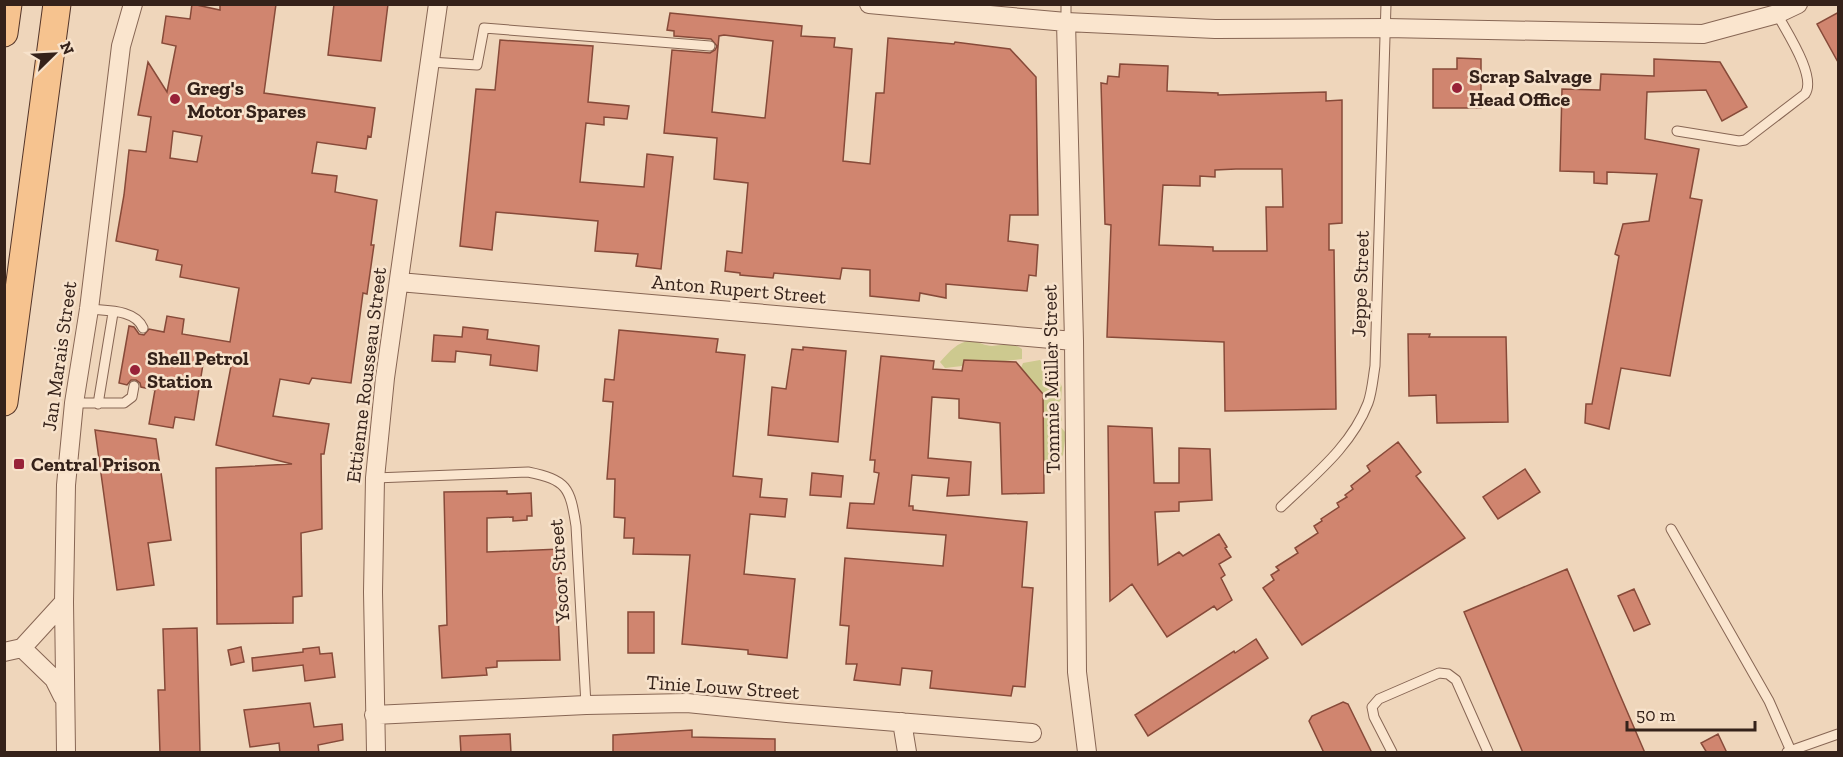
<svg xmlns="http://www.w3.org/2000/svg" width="1843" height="757" font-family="'Zilla Slab',serif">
  <rect width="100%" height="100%" fill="#efd6bb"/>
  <path fill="#cdc98f" d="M972,340C978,342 986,346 992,346C1004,345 1012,342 1022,349V359L945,368L940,362C951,350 956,343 972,340Z
    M1040,360L1046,369L1043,381L1044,384L1054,386L1060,382L1062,387L1061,400L1057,404V408L1060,409L1062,420L1059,425L1066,433L1063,455L1056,463L1048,464L1044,461L1039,389L1021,368L1023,363Z"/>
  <path fill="#d0856f" stroke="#874a39" stroke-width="1.5" fill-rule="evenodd" d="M192,4L220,10V4H276L264,93L375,108L371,137L368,136L366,149L317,142L312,173L337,176L335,192L377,200L371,245H374L367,294L363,293L351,383L312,378L309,384L280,379L273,416L329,424L324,454H321L322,529L301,533L302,596L293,597V623L217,624L216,468L292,464L216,445L232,361L204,358L194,420L175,417L173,428L149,424L155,390L141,387L140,383L136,380H131L127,385L119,383L129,326L134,327L139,334L144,335L149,329L164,332L167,316L184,319L182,334L230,342L239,288L180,277L182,265L156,260L158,250L116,241L124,195L129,150L146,152L151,117L138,115L148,62L167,92L176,46L162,43L166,16L190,19ZM173,131L202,136L197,162L170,158Z
    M334,4H388L381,61L328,55Z
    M1839,12V64L1817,24Z
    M670,13L802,26L801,36L835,38L834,47L852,49L843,161L870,164L876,93H884L888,38L954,44L955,42L1010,49L1036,77L1038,215H1010L1008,241L1038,245L1036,276L1029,275L1027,291L946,284V298L920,293L919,301L870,296V270L842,268L840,279L774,273L773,278L740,275V273L725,271L727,251L742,253L748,183L714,179L717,138L664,133L672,50L710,53L715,50L717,46L711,39L674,36V31L667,30ZM724,35L773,41L765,118L712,112L719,36Z
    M500,40L593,46L588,102L629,106L627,119L604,117V125L586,123L580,182L644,187L647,154L673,157L661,269L636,266L638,254L595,251L598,221L496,212L492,250L460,246L476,89L495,90Z
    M1457,58L1481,59V108H1433V69H1457Z
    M1654,59L1720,62L1747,107L1722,121L1706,90L1647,92L1645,139L1699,149L1690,198L1702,200L1670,376L1621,368L1609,429L1585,423L1586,404H1592L1619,256L1615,254L1623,224L1649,221L1657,174L1607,172V184L1594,183V172L1560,171L1562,89L1600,90L1601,74L1654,76Z
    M1120,64L1168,66L1167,91L1218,93V95L1326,92V101L1342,100V223L1329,224V250H1334L1336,409L1225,411L1224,342L1107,337L1111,225L1105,224L1101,83L1107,84L1108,76L1119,77ZM1236,169H1282L1283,207H1266L1267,251H1213V247L1159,245L1163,185L1200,186V176L1215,177V170Z
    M463,327L488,330L487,339L539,346L537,371L490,365L491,355L456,351L455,362L432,361L434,335L462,337Z
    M619,330L718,339L716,352L745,355L733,476L762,479L760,497L787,499L785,517L750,514L744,574L795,579L787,658L748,654V650L682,644L690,555L633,554L634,538H624L625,518L614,517L615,479H607L613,402L603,401L605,379L614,380Z
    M1408,334H1430L1429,337H1506L1508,422L1437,423L1436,395L1409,396Z
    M803,347L846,351L838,442L768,435L772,387L786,389L792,349L803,350Z
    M881,356L934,361L933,369L962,371L964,360L1016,362L1043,394L1044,493L1002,494L1000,423L959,418V399L932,397L928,458L971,462L969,495L947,496L949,478L912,475L909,506H913V510L1027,522L1022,587L1033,588L1025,687L1013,686L1011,696L930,688L932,671L902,668L900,685L854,680L857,664H846L849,626L840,625L845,558L943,566L946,535L847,528L850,503L874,504L879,473L874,472L875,460H870Z
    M1108,426L1152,428L1154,483H1179V448L1210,449L1212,500L1179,502V511L1155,512L1158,565L1179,552L1183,556L1219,534L1227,547L1225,548L1231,557L1219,564L1225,575L1221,578L1232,600L1217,610L1214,606L1167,637L1132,584L1110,601Z
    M95,430L156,439L171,540L148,543L154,585L117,590Z
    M1398,442L1421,472L1416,476L1465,538L1302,645L1263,588L1274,580L1271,575L1279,570L1276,567L1298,553L1295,548L1318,533L1314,526L1322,521L1321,519L1339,507L1337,503L1347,497L1345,495L1353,489L1351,486L1370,471L1367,466Z
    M1525,469L1540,492L1498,519L1483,497Z
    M812,473L843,476L841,497L810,495Z
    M507,491V494L531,493L532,516H527V520L513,521V517L487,518V552L560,549L563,611H558L560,660L497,661V667L486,668L487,675L442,678L439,626L447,625L444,492Z
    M1567,569L1617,688L1645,753H1523L1464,612Z
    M1634,589L1650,624L1634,631L1618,596Z
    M628,612H654V653H628Z
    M197,628L200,753H160L158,690H165L163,629Z
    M1256,639L1268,658L1148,736L1135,715L1234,651L1235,653Z
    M241,647L244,662L231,665L228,650Z
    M319,647L320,654L332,653L335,677L305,681L303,665L253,671L252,658L303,652V649Z
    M1343,702L1348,704L1372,753H1324L1309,721L1312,716Z
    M310,703L314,727L342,724L343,740L318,745L319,753H280L279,743L250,747L244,710Z
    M692,730V737L775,739V753H613V735Z
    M510,734L511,753H461L460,736Z
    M1718,734L1727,753H1707L1701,743Z"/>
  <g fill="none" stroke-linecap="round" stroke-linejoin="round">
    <defs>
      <path id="service" d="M1066,4V22
        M430,62L477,65L484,28L710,46
        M1677,131L1739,141L1745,140L1805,94C1817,77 1786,31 1777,14
        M89,309C106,311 135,309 143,328
        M74,403H124L132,397L134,386
        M98,404L113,313
        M375,478L528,472C567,480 570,487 576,526L586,705
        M1281,507C1313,476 1351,447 1368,403C1372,392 1373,378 1375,366L1386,4
        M1671,529L1769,701L1791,751
        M1392,752L1374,717L1372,707L1379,699L1439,673L1448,674L1456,680L1488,752
        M1787,752L1838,734"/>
      <path id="minor" d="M869,4L1066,22L1215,29L1386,28L1703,34L1777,14L1798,4
        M1066,22L1074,341L1077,672L1087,752
        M399,282L1074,341
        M22,648L54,679L63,697
        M4,652L22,648L64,602
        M374,715L586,705L687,703L787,713L1032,733
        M902,722L907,752
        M66,752L64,602L66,485L74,403L89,309L121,46L133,4
        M376,752L373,592L375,478L385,378L438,4"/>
      <path id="primary" d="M4,33L8,4
        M4,402L57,4"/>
    </defs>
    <use href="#service" stroke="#876654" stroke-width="11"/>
    <use href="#minor" stroke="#876654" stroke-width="20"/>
    <use href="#primary" stroke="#543529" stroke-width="29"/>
    <use href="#service" stroke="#fae5ce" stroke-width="9"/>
    <use href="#minor" stroke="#fae5ce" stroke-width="18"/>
    <use href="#primary" stroke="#f6c38f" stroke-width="27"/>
  </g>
  <g fill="#982238" stroke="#f7e2cb" stroke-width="2">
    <circle cx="1457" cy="88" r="6"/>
    <circle cx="175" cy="99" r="6"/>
    <circle cx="135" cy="370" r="6"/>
    <rect x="13" y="458" width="12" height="12" rx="3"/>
  </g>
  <g text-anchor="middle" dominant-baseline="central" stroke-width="5" stroke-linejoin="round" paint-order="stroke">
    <g font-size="20" font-weight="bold" fill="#35221a" stroke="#f7e2cb" text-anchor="start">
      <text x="1469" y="76">Scrap Salvage<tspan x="1469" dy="23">Head Office</tspan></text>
      <text x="187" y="88">Greg's<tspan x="187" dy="23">Motor Spares</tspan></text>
      <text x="147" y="358">Shell Petrol<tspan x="147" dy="23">Station</tspan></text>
      <text x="31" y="464">Central Prison</text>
    </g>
    <g font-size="20" fill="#35221a" stroke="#f7e2cb">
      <text transform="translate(1360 284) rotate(-88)">Jeppe Street</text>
      <text transform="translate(739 289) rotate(5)">Anton Rupert Street</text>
      <text transform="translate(59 356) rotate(-82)">Jan Marais Street</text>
      <text transform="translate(366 375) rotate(-83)">Ettienne Rousseau Street</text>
      <text transform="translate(1051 379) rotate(-91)">Tommie Müller Street</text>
      <text transform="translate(559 571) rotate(-94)">Yscor Street</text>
      <text transform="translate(723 687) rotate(4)">Tinie Louw Street</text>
    </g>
  </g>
  <rect width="1843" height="757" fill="none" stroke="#35221a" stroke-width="12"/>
  <g transform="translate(54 54) rotate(66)" stroke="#f7e2cb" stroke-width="4.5" paint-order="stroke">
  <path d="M0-4.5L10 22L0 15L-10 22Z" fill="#35221a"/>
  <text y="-9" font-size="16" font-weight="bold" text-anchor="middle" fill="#35221a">N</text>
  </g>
  <path d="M1627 721v9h128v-9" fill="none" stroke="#35221a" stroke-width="3"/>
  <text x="1636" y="721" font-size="18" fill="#35221a" stroke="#f7e2cb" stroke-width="4.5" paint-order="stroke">50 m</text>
</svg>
